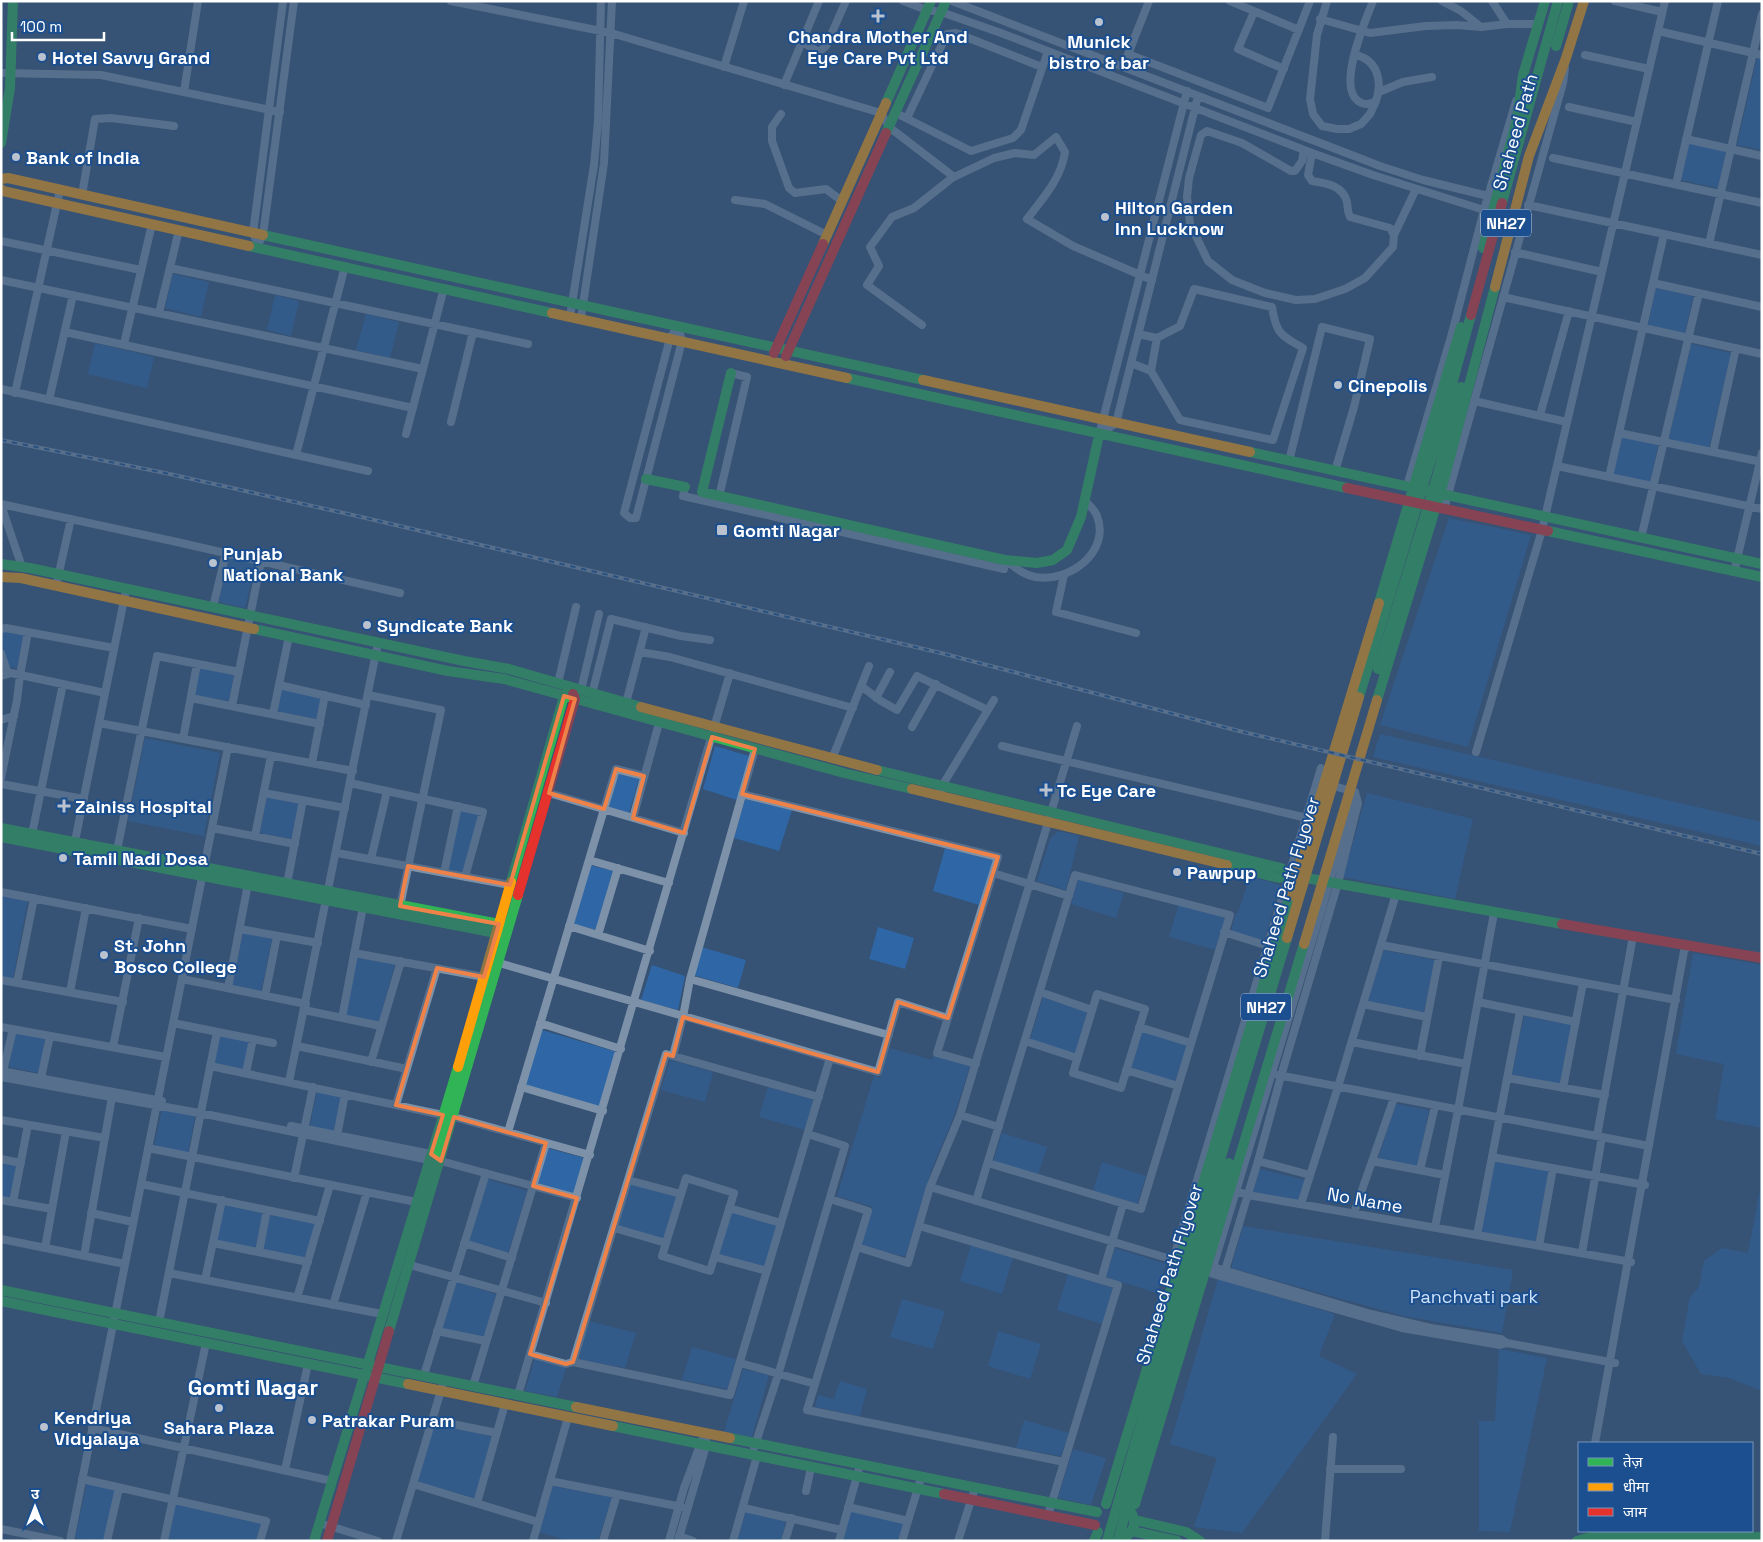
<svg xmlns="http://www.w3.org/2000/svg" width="1763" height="1542" font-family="'Space Grotesk','Noto Sans Devanagari',sans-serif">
  <rect width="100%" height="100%" fill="#365274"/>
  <path fill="#2f66a5" d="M1757,58L1762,59V150L1737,145Z
    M1689,143L1726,151L1718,188L1681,180Z
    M173,274L209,282L201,317L165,308Z
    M1656,288L1693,296L1685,333L1648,325Z
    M275,295L299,301L291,336L267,330Z
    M366,314L399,322L390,358L356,350Z
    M95,343L154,357L147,388L88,374Z
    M1691,344L1731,353L1709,448L1669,439Z
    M1622,437L1658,445L1650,483L1613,475Z
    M1449,518L1531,535L1468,747L1380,725Z
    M229,557L256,563L245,608L219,602Z
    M5,631L24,634L17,668L10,667L1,642V632Z
    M200,668L234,674L229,701L195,695Z
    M281,689L321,697L317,719L276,711Z
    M1380,734L1762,822V846L1373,757Z
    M145,738L220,753L204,836L128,821Z
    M715,746L749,756L737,800L703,789Z
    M619,773L639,779L629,813L609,807Z
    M1367,793L1473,819L1455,899L1343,877Z
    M267,797L300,803L293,839L260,833Z
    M745,799L792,810L779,851L734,838Z
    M460,811L479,814L463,872L447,870Z
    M1059,831L1079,836L1066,890L1037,881L1050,839Z
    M945,848L993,860L979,905L933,891Z
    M590,865L613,871L596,930L573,924Z
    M1250,876L1280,885L1264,941L1231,931L1236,913H1238Z
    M1078,879L1124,893L1116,918L1071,904Z
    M1,894L28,899L13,979L1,977Z
    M1179,903L1226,917L1216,950L1169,937Z
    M878,927L914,938L905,969L869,959Z
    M243,933L272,938L261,992L232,986Z
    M701,947L746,960L738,988L693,975Z
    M1383,950L1435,960L1424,1012L1368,1002Z
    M1693,953L1762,965V1128L1715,1119L1724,1064L1676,1054Z
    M356,958L395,964L379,1022L345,1016Z
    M652,965L685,976L678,1010L641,1000Z
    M1043,997L1088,1011L1075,1054L1030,1040Z
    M1524,1016L1571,1025L1560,1084L1512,1075Z
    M542,1030L617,1052L600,1108L525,1085Z
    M1142,1031L1187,1044L1175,1082L1130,1068Z
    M15,1033L45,1038L39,1073L9,1067Z
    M220,1035L249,1041L244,1069L214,1063Z
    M889,1048L932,1060L934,1055L970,1066L954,1116L931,1171L905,1257L861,1245L873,1207L837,1196L874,1076L880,1078Z
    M670,1060L713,1072L705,1102L661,1090Z
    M768,1087L814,1100L805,1130L759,1117Z
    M317,1091L342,1096L334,1131L310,1126Z
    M1396,1104L1429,1110L1417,1167L1378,1159Z
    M162,1109L195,1116L188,1153L154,1146Z
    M1002,1133L1047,1147L1038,1175L993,1162Z
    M547,1148L584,1158L574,1194L537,1184Z
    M1493,1161L1549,1171L1535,1243L1480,1232Z
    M1102,1162L1146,1176L1137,1204L1093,1191Z
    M1,1163L16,1166L10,1199L1,1197Z
    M1260,1169L1305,1180L1298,1200L1253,1192Z
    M487,1179L527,1191L508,1253L469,1241Z
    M1762,1179V1391L1729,1378L1701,1374L1682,1341L1690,1297L1699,1287L1704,1261L1722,1248L1748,1253Z
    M630,1183L677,1197L664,1240L618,1226Z
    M224,1205L263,1213L255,1249L216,1241Z
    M731,1211L777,1224L765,1268L719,1255Z
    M269,1213L316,1223L304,1258L262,1250Z
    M1243,1226L1513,1270L1502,1333L1403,1316L1231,1268Z
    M971,1245L1013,1258L1002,1294L960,1281Z
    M1115,1248L1166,1264L1157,1293L1106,1277Z
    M1068,1274L1113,1288L1102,1324L1057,1310Z
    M1218,1279L1335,1314L1319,1356L1357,1374L1242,1533L1194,1527L1217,1458L1170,1444Z
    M456,1282L496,1294L484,1338L441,1329Z
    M902,1299L945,1311L933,1349L890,1337Z
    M589,1321L636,1333L625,1368L578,1359Z
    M998,1331L1041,1344L1030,1379L988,1366Z
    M692,1347L736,1359L728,1389L682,1380Z
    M1499,1349L1547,1358L1510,1532L1479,1531V1421H1495Z
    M535,1358L566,1368L557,1397L525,1391Z
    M743,1369L769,1375L752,1437L724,1432Z
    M840,1381L867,1389L860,1416L815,1407L818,1395L834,1399Z
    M1024,1420L1069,1433L1061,1456L1016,1448Z
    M435,1423L493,1437L475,1498L417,1482Z
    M1073,1449L1106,1458L1091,1505L1058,1498Z
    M87,1483L118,1490L107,1541H86L75,1538Z
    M552,1486L612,1497L598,1541H569L539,1532Z
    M175,1504L261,1523L256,1541H167Z
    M746,1511L786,1520L781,1541H737Z
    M850,1511L904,1522L898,1541H842Z"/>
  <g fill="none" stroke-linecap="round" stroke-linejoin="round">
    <path stroke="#7d92a8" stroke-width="8" d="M451,1L611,33L881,113L889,127L954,177
      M903,1L927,10L941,12L1001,33L1312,153L1373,175L1484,210
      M952,1L1380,166L1423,180L1488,196
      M1230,1L1299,30
      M1327,1L1317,35L1310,99L1313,114L1322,126L1337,129H1349L1361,124L1370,114L1376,101
      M1442,1L1461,11L1481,27
      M1492,1L1507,24
      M1615,1L1662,12
      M1254,12L1238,49L1284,69
      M1320,19L1370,33L1426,26L1457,25L1481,27L1507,24H1538
      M1658,31L1762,55
      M802,42L819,52L826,46L846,1
      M1128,54L1268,108L1310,1
      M1355,55C1377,59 1383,81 1376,101C1369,104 1365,106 1358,101C1337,86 1365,21 1373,1
      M1585,55L1649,69
      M724,67L744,1
      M1123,67L1149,1
      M1,73L101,75L280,112
      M784,85L819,1
      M184,92L198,1
      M1379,92L1403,82L1432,77
      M1569,107L1637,122
      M896,113L971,151L1013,138L1021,130L1048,51
      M781,114L772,127V141L789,188L795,193L826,189L842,201
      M907,118L947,34L956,33L1042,67
      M1686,139L1762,156
      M1304,150L1302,161L1295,171H1291L1242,143L1207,131L1201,135L1189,178L1187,197L1190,224L1208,261L1232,280L1265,293L1296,300L1315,299L1345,289L1365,278L1393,247L1394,235L1390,228L1350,217C1347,211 1348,208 1347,202C1343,185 1325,183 1312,181L1308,175L1312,153
      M1553,158L1762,203
      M1676,184L1718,1
      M82,195L95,119L111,118L174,126
      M735,200L765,204L827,235
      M1528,205L1762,255
      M1394,235L1416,189
      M255,238L253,233L283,1
      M1,241L141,270
      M1709,244L1762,14
      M257,247L263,235L294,1
      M1515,252L1602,272
      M170,268L528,344
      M1,280L423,369
      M1653,283L1762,307
      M1503,297L1762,354
      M159,313L179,230
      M570,316L594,165L598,121L601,1
      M581,318L604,163L612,1
      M922,325L867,285L879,266L870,247L892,217L914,208L952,178L994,158L1015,153L1034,155L1056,137L1065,152C1061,179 1043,198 1027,219L1073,246L1152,280
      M678,326L682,341L636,518H630L624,513L670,338Z
      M65,332L413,408
      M1138,334L1157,338L1180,326L1194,289L1272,307C1276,333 1280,335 1303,348L1273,440L1180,420L1151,371L1157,338
      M124,344L152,224
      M1131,363L1151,371
      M1,389L368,471
      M15,393L60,190
      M49,400L73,295
      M1474,401L1567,422
      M1540,415L1569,311
      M451,422L473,332
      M1619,433L1762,462
      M406,434L444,288
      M1099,435L1116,423L1198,96
      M1099,435L1187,91
      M1713,452L1736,348
      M296,455L345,266
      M1289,461L1322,327L1370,339L1354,407L1335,471
      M1557,466L1762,509
      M1609,477L1664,234
      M1407,486L1451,337L1484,210L1516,101
      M685,487L683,496L1004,569L1005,560C1015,567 1023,575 1035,577C1069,583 1111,552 1097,516C1095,510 1089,505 1085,501
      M718,501L747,377L731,373
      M1,504L177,542L400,593
      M1,505L22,567
      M1444,509L1563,83L1565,68
      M1641,538L1699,293
      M1734,572L1762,453
      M1064,575L1056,612L1136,633
      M56,586L71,519
      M213,607L226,553
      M1,629L6,628L114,648
      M640,652L670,657L853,708
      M1,653L8,674
      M1,676L11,673L105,693
      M558,683L576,607
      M279,685L366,705
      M861,686L881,701L897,710L917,676L988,710
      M581,690L599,614
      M592,694L611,619L681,636L710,640
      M368,695L441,710L400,906
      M191,698L320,724
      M876,698L890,672
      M626,703L646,627
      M232,706L261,561
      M273,714L289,636
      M1,720L14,716
      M99,723L353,771
      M912,727L936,684
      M183,739L197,664
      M1002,746L1307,818
      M1476,752L1542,530L1665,1
      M832,759L869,666
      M312,763L325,695
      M1,778L17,700L20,675L28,632
      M350,783L483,812L465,877
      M1,784L84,799
      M1330,785L1355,792
      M264,793L345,808
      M549,793L684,833
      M742,794L998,857L937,1053L976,1064
      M939,796L942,786L994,700
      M633,818L659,723
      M212,828L295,844
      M32,834L63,684
      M255,836L271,756
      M74,846L125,595
      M337,853L510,885
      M116,855L157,656L239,672
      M371,859L387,791
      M589,860L669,883
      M444,873L458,806
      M993,873L1069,896
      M287,884L303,800
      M1,892L192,929
      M569,926L650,951
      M240,929L318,943
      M1224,932L1268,946
      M598,935L618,868
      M1381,945L1676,1000
      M354,953L484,977
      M499,963L878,1072L898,1002L948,1018
      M182,979L306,1004
      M690,979L889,1035
      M1,980L123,1002
      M17,983L34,898
      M228,988L248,884
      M70,992L86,908
      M1040,992L1092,1010
      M1097,994L1145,1009L1121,1088L1073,1073Z
      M265,996L277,936
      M1478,1002L1576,1022
      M1363,1004L1427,1017
      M304,1010L381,1026
      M342,1018L363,907
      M173,1023L273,1043
      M540,1023L621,1049
      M1,1027L166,1057
      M1139,1027L1191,1043
      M1025,1041L1077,1058
      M1352,1042L1466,1064
      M297,1046L407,1069
      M113,1047L139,918
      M673,1056L683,1017L690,979L755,749
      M1420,1056L1439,957
      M371,1062L401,961
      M210,1066L443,1115
      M1126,1070L1178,1086
      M1,1071L162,1101
      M246,1073L253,1039
      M1278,1075L1649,1146
      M2,1076L13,1029
      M1,1077L210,1115L429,1160L441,1161L577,1198
      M41,1078L50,1036
      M1507,1078L1605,1095
      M289,1082L378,643
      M521,1087L603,1111
      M1563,1088L1583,983
      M396,1105L437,968
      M960,1115L999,1127
      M454,1117L590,1155
      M1,1120L105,1138
      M291,1126L431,1154L435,1157
      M508,1132L616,769L644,776
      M337,1136L345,1094
      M1597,1136L1633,936
      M148,1148L416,1202
      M1492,1157L1645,1185
      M1,1159L21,1163
      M1258,1161L1310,1175
      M1372,1161L1445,1175
      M1420,1170L1435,1106
      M294,1178L313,1087
      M686,1178L734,1193L710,1271L662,1256Z
      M628,1180L681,1194
      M141,1184L320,1221
      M930,1187L1184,1263
      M1236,1191L1248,1195L1631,1262
      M830,1199L868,1211L807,1410L1064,1462
      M1,1200L52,1209
      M976,1201L1075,875L1230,915L1141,1209L988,1163
      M13,1202L28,1125
      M1301,1204L1338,1087L1396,894
      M729,1208L781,1223
      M91,1213L133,1222
      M1354,1213L1394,1098
      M919,1226L1118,1285L1048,1515
      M1435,1227L1458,1110L1494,913
      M614,1228L666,1243
      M1477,1235L1520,1011
      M1,1239L125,1264
      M213,1243L308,1262
      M464,1243L512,1258
      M1539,1246L1553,1168
      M857,1247L908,1263L930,1187L960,1115L1077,726
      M45,1248L66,1131
      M259,1252L267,1210
      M1582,1253L1602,1137
      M84,1256L112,1097
      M715,1257L767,1271
      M1173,1260L1321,768
      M410,1265L546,1303
      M1213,1267L1322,908L1353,800
      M1202,1268L1213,1274L1402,1328L1500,1345L1507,1343L1615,1363
      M1210,1268L1213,1267L1371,1314L1431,1328L1501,1339L1507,1343
      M169,1273L382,1314
      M1223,1277L1258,1161L1281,1076L1338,883L1358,803L1355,792
      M205,1280L222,1200
      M1101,1280L1123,1204
      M297,1298L330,1185
      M333,1305L367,1192
      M159,1322L217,1032
      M437,1331L486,1341
      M530,1354L566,1364L573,1362L730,1395L830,1058
      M573,1362L666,1054L819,1097
      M740,1363L815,1384
      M424,1375L486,1173
      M473,1386L546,1143
      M518,1395L730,673
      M432,1420L497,1433
      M92,1428L332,1481
      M1595,1443L1684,951L1688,945
      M754,1448L779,1372L845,1146L808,1134
      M1330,1469H1401
      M285,1470L308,1364
      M82,1479L266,1521L260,1541
      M550,1481L687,1508
      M413,1484L538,1522
      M806,1491L811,1468
      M477,1503L505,1404
      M848,1507L908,1521
      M744,1508L842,1530
      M326,1525L378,1541
      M1,1529L60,1541
      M679,1536L693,1541
      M70,1541L228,747
      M107,1541L119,1488
      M164,1541L206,1343
      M396,1541L442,1387
      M533,1541L568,1417
      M603,1541L617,1494
      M669,1541L684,1488L702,1440
      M678,1541L706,1446V1440
      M733,1541L757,1456
      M785,1541L792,1518
      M839,1541L860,1465
      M902,1541L921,1478
      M958,1541L975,1488
      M1325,1541L1333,1437"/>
    <path stroke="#30b455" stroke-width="10" d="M1556,46L1569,1
      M886,103L931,1
      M886,133L946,1
      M1,143L10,88L13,1
      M1502,203L1558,1
      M263,235L923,380
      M249,246L552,313
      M1483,248L1517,119L1523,75L1545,1
      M731,373L702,492L1005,560L1037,563L1053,560L1067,550L1081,517L1099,435
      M847,378L1347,488
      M1250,452L1762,564
      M646,479L685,487
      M1548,531L1762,577
      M1,564L30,568L464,661L509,669L641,707
      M1379,603L1461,327
      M254,629L448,671L504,679L844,773L912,789
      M1378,669L1437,477L1461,387
      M1359,697L1436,443L1471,315
      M1377,700L1444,480L1495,287
      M877,770L1281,868L1290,875
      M1,828L499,924L504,928
      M1,837L496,933L503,932
      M1227,865L1279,878L1290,875L1562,924
      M511,882L564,696L568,692
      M1,1290L576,1407
      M1,1301L408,1384
      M389,1331L518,895
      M613,1426L944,1494
      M730,1438L1097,1512
      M1106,1504L1290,896
      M1135,1504L1304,944
      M1135,1520L1186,1532L1200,1541
      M1132,1531L1177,1541
      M314,1541L458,1067
      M1094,1541L1098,1532
      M1107,1541L1151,1389L1287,938
      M1117,1541C1136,1534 1140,1519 1125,1505
      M1118,1541L1145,1441L1229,1163
      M1577,1541L1593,1536L1762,1537"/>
    <path stroke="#ff9f0a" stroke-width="10" d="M1,179L8,178L263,235
      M1,189L3,191L249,246
      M823,244L886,103
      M1495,287L1529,156L1566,58L1584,1
      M552,313L847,378
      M923,380L1250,452
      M1,577L21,578L254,629
      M641,707L877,770
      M912,789L1227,865
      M1290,896L1379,603
      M1287,938L1359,697
      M1304,944L1377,700
      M458,1067L511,882
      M408,1384L613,1426
      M576,1407L730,1438"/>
    <path stroke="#e5322d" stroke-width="10" d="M1471,315L1502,203
      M774,353L823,244
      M786,356L886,133
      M1347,488L1548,531
      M518,895L575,699L573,694
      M1562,924L1762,958
      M944,1494L1095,1525
      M327,1541L389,1331"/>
    <defs>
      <path id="rail" d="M1,440L165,473L357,516L941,653L1239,731L1762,854"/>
    </defs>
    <use href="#rail" stroke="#7e92a7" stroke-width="4"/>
    <use href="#rail" stroke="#1b4f8f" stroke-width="2" stroke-dasharray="5.5" stroke-linecap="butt"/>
  </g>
  <path d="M0 0H1763V1542H0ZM564,696L575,699L549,793L604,809L616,769L644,776L633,818L684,833L712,737L755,749L742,794L998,857L948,1018L898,1002L878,1072L683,1017L673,1056L666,1054L573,1362L566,1364L530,1354L577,1198L533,1186L546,1143L454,1117L441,1161L431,1154L443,1115L396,1105L437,968L484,977L499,924L400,906L408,866L510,885Z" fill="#365274" fill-opacity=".55" fill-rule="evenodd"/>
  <path fill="none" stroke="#ee8249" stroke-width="4" stroke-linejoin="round" d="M564,696L575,699L549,793L604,809L616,769L644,776L633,818L684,833L712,737L755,749L742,794L998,857L948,1018L898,1002L878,1072L683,1017L673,1056L666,1054L573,1362L566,1364L530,1354L577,1198L533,1186L546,1143L454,1117L441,1161L431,1154L443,1115L396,1105L437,968L484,977L499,924L400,906L408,866L510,885Z"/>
  <g fill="#b9c2ce" stroke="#1b4f8f" stroke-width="2">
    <path d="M875.5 8.5h5v5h5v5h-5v5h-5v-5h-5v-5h5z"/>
    <circle cx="1099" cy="22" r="5"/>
    <circle cx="42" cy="57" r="5"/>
    <circle cx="16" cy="157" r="5"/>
    <circle cx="1105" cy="217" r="5"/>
    <circle cx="1338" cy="385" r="5"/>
    <rect x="716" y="524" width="12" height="12" rx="2.5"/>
    <circle cx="213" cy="563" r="5"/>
    <circle cx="367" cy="625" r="5"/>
    <path d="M1043.5 782.5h5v5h5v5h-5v5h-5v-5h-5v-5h5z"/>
    <path d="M61.5 798.5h5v5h5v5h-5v5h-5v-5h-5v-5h5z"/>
    <circle cx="63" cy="858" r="5"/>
    <circle cx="1177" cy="872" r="5"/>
    <circle cx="104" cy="955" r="5"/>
    <circle cx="219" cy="1408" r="5"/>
    <circle cx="312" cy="1420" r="5"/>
    <circle cx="44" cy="1427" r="5"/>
  </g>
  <g text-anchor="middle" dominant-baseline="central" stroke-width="4" stroke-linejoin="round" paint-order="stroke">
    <g fill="#1b4f8f" stroke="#bbcadd" stroke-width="1">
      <rect x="1481" y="209.5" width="50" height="27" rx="4"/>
      <rect x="1241" y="993.5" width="50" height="27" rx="4"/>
    </g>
    <g font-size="16" font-weight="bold" fill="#fff">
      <text x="1506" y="223">NH27</text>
      <text x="1266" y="1007">NH27</text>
    </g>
    <g font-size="18" font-weight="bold" fill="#fff" stroke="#1b4f8f" text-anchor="start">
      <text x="878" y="36" text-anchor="middle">Chandra Mother And<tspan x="878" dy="21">Eye Care Pvt Ltd</tspan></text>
      <text x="1099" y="41" text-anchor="middle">Munick<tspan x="1099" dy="21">bistro &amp; bar</tspan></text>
      <text x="52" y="57">Hotel Savvy Grand</text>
      <text x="26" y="157">Bank of India</text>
      <text x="1115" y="207">Hilton Garden<tspan x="1115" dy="21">Inn Lucknow</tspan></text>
      <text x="1348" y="385">Cinepolis</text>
      <text x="733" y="530">Gomti Nagar</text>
      <text x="223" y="553">Punjab<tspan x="223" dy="21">National Bank</tspan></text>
      <text x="377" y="625">Syndicate Bank</text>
      <text x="1057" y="790">Tc Eye Care</text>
      <text x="75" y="806">Zainiss Hospital</text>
      <text x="73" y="858">Tamil Nadi Dosa</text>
      <text x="1187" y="872">Pawpup</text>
      <text x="114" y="945">St. John<tspan x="114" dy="21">Bosco College</tspan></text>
      <text x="54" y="1417">Kendriya<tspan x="54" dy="21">Vidyalaya</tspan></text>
      <text x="322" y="1420">Patrakar Puram</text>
      <text x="219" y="1427" text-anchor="middle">Sahara Plaza</text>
    </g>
    <g font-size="18" fill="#fff" stroke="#1b4f8f">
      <text transform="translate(1515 132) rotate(-74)">Shaheed Path</text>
      <text transform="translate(1286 887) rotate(-73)">Shaheed Path Flyover</text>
      <text transform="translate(1365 1200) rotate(10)">No Name</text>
      <text transform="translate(1169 1274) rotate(-73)">Shaheed Path Flyover</text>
    </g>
    <g font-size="18" fill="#cfe3fa" stroke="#1b4f8f">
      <text x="1474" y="1296">Panchvati park</text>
    </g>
    <g font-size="22" font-weight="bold" fill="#fff" stroke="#1b4f8f">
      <text x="253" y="1387">Gomti Nagar</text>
    </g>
  </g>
  <rect width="1763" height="1542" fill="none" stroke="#ffffff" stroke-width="5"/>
  <rect x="1578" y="1442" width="175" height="90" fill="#1b4f8f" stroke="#7695bc"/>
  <rect x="1588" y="1458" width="25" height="8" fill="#30b455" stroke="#7695bc"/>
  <text x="1623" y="1467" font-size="15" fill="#ffffff">तेज़</text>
  <rect x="1588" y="1483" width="25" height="8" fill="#ff9f0a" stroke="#7695bc"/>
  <text x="1623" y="1492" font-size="15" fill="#ffffff">धीमा</text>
  <rect x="1588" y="1508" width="25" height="8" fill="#e5322d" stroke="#7695bc"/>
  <text x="1623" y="1517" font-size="15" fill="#ffffff">जाम</text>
  <g transform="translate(35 1507)" stroke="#1b4f8f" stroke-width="4" paint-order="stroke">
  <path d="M0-4L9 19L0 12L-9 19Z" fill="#ffffff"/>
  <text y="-8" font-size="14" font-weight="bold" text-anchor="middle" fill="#ffffff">उ</text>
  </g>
  <path d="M12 32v8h92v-8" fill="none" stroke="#ffffff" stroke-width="2.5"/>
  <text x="20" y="32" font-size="15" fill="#ffffff" stroke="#1b4f8f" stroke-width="4" paint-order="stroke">100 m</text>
</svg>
